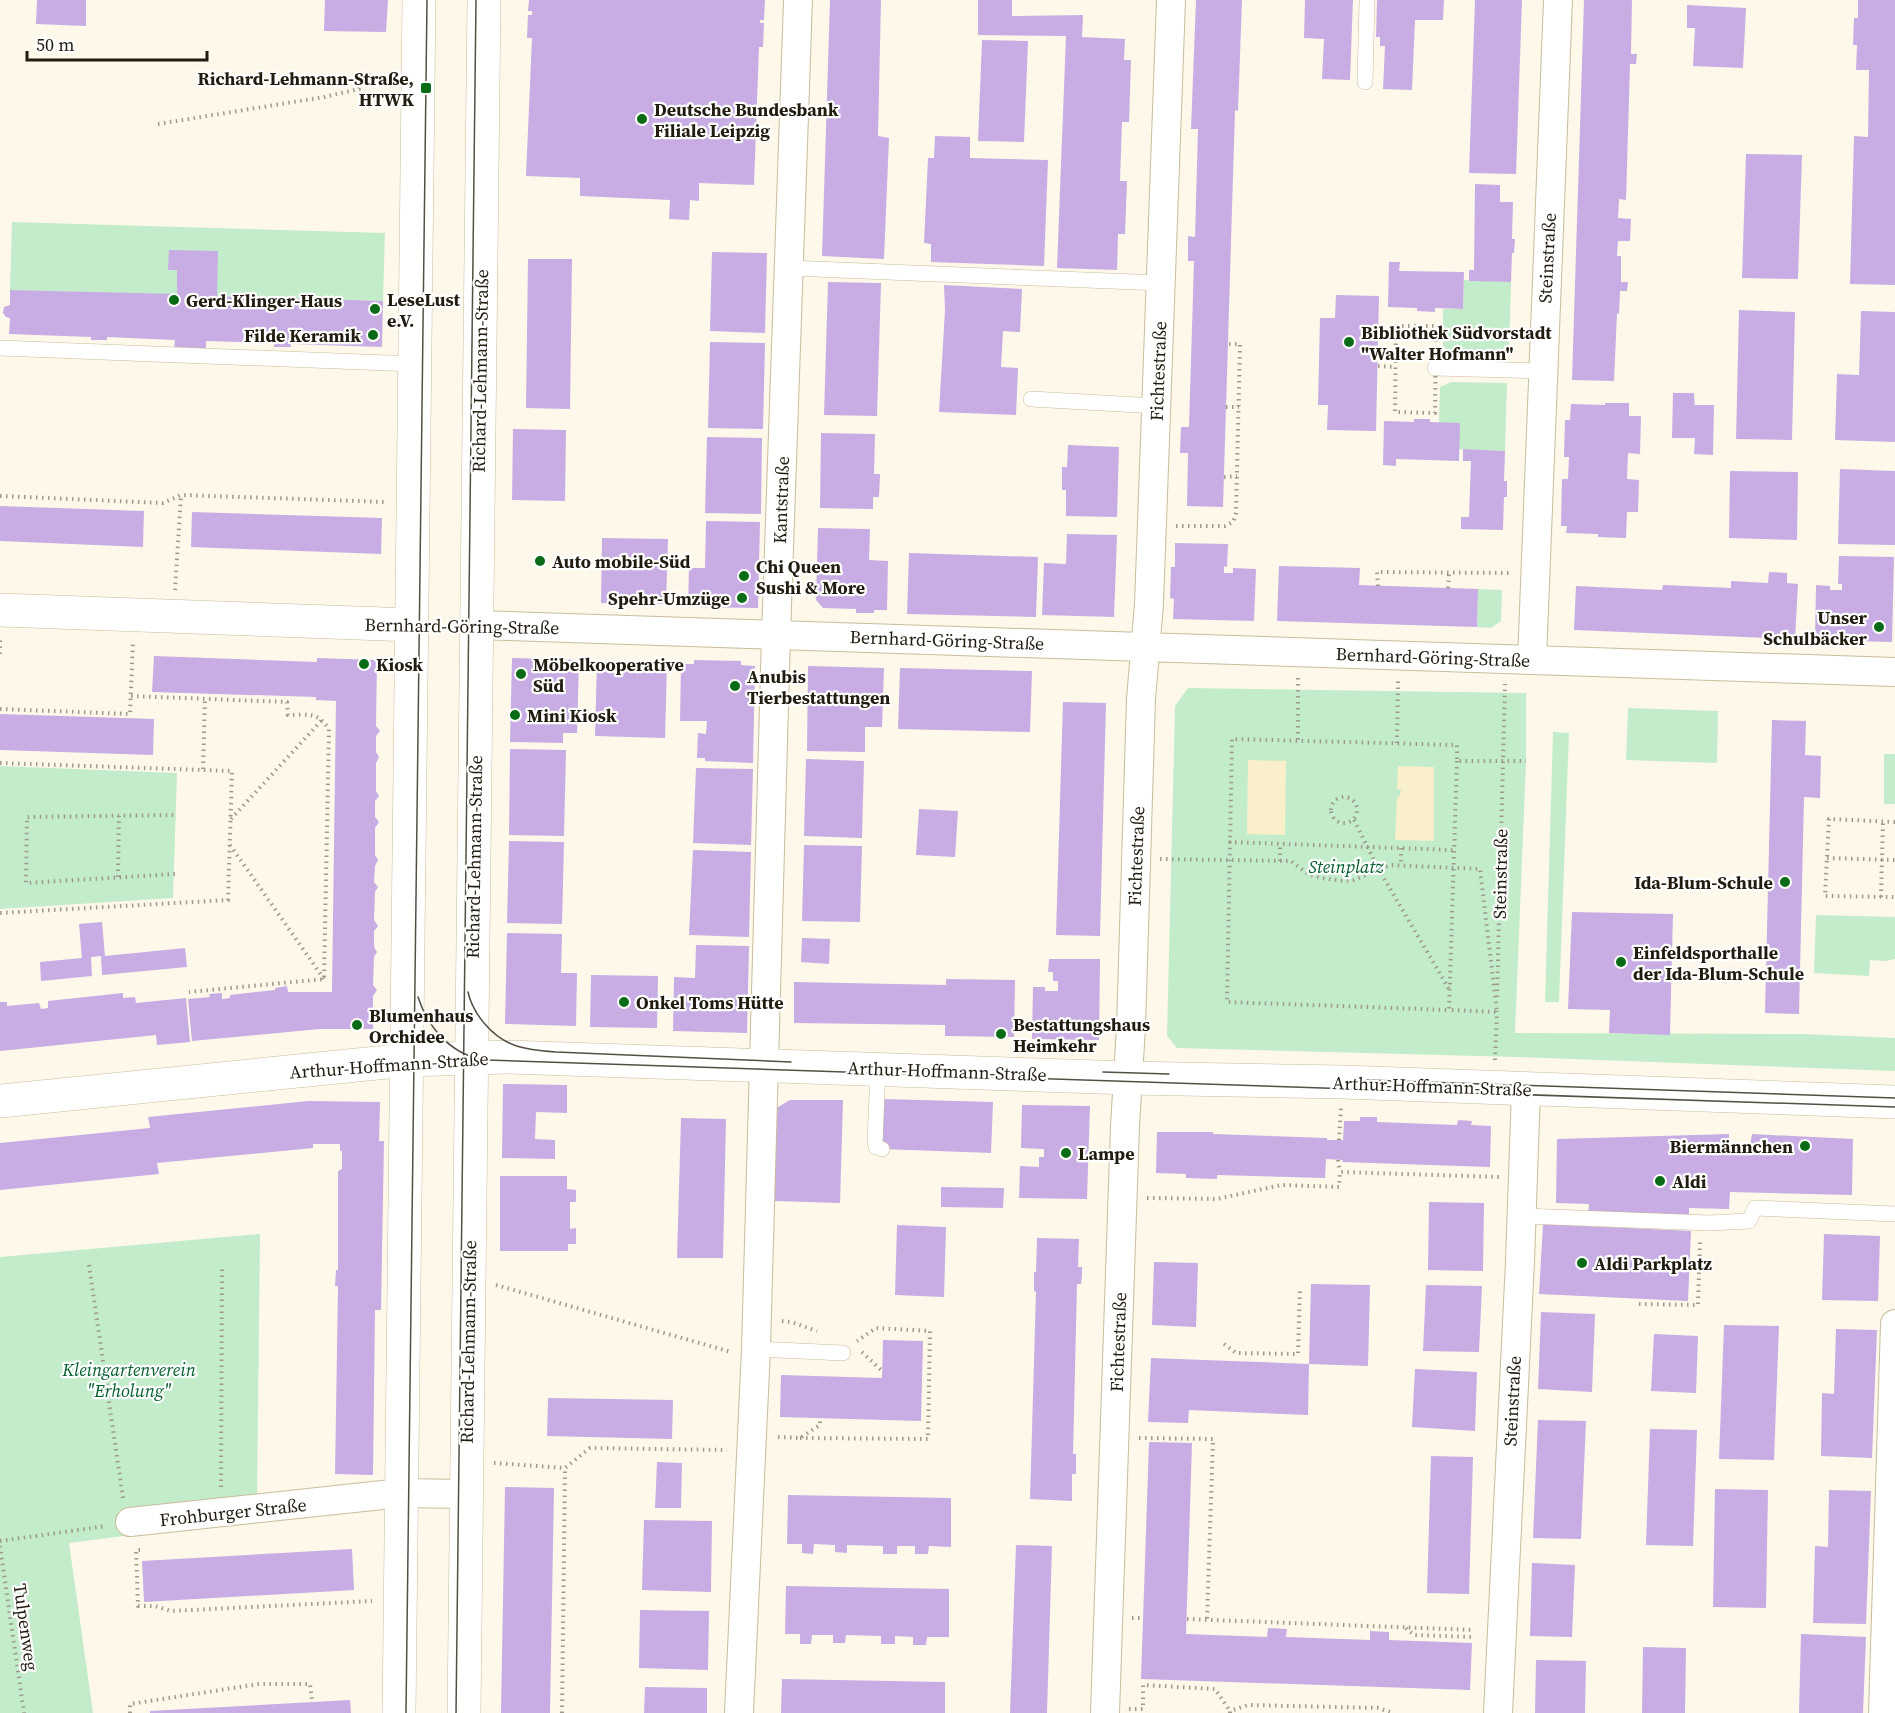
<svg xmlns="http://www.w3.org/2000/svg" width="1895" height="1713" font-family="'Source Serif 4',serif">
  <rect width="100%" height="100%" fill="#fef8ea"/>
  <path fill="#c3eccb" d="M12,222L385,233L383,301L10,290Z
    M1464,280L1511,282L1509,351H1449L1443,346V309H1463Z
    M1452,382L1507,383L1505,451L1459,449L1439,423L1440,387Z
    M1478,589L1502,590L1501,621L1491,628L1477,627Z
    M1188,688L1526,693V761L1515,1033L1803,1034L1895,1038V1071L1516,1057L1177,1048L1167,1036L1175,706Z
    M1628,708L1718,711L1717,763L1626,760Z
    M1553,732L1569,733L1559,1002H1545Z
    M1884,754H1895V804H1884Z
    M0,766L177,773L173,898L0,909Z
    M1816,915L1895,917V959L1886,961L1870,960L1869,976L1814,973Z
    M260,1234L257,1501L132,1535L69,1543L93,1713H0V1257Z"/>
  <path fill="#f9efca" d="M1248,760L1286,761L1285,835L1247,834Z
    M1398,766L1434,767V841L1395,840L1397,797L1400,796L1401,790L1397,789Z"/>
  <path fill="#c7ade4" d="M37,0H86V26L36,24Z
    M325,0H388L386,32L324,31Z
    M529,0H765L764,20H760V23H764L763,47H759L754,185L699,183V201L690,200L689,220L669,219L670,200L580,196V178L526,176L532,38H527L528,15H532V11H528Z
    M830,0H881L878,136L889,138L884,259L822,256Z
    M978,0H1012V16L1083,15L1082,37L1125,39L1124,60H1131L1129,122H1122L1120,181H1127L1125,234H1118L1117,270L1057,268L1066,36L978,35Z
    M1196,0H1242L1238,111L1235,110L1223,507L1187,506L1188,453H1180L1181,427H1189L1194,261H1188V236L1195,237L1198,129H1191Z
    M1305,0H1353L1350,80L1322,79L1324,39L1304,38Z
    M1377,0H1444L1443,20H1415L1412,90L1383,89L1385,46H1380V37H1376Z
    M1475,0H1522L1516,174L1469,173Z
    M1584,0H1632L1631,54H1637L1636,64H1630L1626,200L1619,199L1618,218L1631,219L1630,241H1618L1617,256H1621V282H1628L1627,291H1620L1619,314L1617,313L1614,381L1572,380Z
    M1858,0H1895V285L1850,284L1854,136L1868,137L1869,70H1856L1857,45H1853L1854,18H1858Z
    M1687,5L1746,8L1743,68L1693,66L1695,28H1687Z
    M982,40L1028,41L1024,142L978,141Z
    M935,136L970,137V158L1048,160L1044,266L931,262V244L924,243L928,158H934Z
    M1746,154L1802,155L1798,279L1742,278Z
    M1475,184L1500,185V202H1513L1512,239H1515L1514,253H1512L1511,282L1469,281V270H1474Z
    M169,250L218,251L217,296L383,301L382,347L291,344V347H274V343L206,341V351L174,349L175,340L107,337V340H91V337L9,334L10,318L6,317L3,313L4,307L10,305V290L177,294V270H168Z
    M712,252L767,253L765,333L710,331Z
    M528,259H572L570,409L526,408Z
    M1389,262H1400L1399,271L1464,272L1463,309L1435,308V312L1417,311V308L1388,307Z
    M828,282L881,283L877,416L824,415Z
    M944,285L1022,289L1020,332L1003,331L1002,350L1001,367L1018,368L1016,415L939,412L945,310Z
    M1336,295L1379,296L1376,431L1327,430L1328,405H1318L1320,318H1335Z
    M1739,310L1795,312L1792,440L1736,439Z
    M1861,311L1895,312V442L1835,440L1837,374L1859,375Z
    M710,342L765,343L763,429L708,428Z
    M1673,393H1694L1695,411V405H1714L1713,455L1694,454L1695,438H1672Z
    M1605,403H1629V416H1641L1640,454L1628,453L1627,479L1639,480L1638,512H1627L1626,538L1598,537V534L1566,533L1567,526H1561L1562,479H1568L1569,457H1564L1565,420H1570L1571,404L1605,405Z
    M1414,419H1430V422L1460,423L1459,461L1396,459V466L1383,465L1384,421L1414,422Z
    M513,429L566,430L565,501L512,500Z
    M821,433L875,434L874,474H880L879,497H873V509L820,508Z
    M707,437L762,438L761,514L705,513Z
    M1068,445L1119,447L1117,517L1066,516V490H1062V467H1067Z
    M1463,449L1505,451L1504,481H1507V497H1504L1503,530L1461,529V517H1469L1471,461H1463Z
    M1840,469L1895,471V545L1838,544Z
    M1730,471L1798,472L1797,540L1729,538Z
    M0,506L144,511L143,547L0,541Z
    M192,512L382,518L381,554L191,547Z
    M706,521L760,522L758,608L688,607L689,568H705Z
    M818,528L870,529L869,560L888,561L887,610H874V613H856V609L823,608L816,600Z
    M1067,534L1117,535L1114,617L1042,615L1044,563L1066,564Z
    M602,538L668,539L666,604L601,603Z
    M1175,543L1228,544L1227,567L1224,566V573H1233V568L1256,569L1254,621L1173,619L1174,599L1170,598L1171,567H1175Z
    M909,553L1038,557L1036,617L907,614Z
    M1839,556L1894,557L1892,642L1815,640L1816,585L1830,586V590H1842V584H1838Z
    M1279,566L1360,568L1359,585L1478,589L1477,627L1277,621Z
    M1769,572L1787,573V583L1798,584L1795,639L1574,630L1576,586L1662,590L1663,585L1731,588V581L1768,583Z
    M154,656L317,662V658L377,660L376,726L380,731L376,736V752L379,757L376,763V791L379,796L375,801V817L379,822L375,828V855L378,860L375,866L374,882L378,887L375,892L374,920L378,926L374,931V947L377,952L374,957L373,985L377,990L373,996V1011L377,1016L373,1022V1029H320L192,1041L188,999L210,997L209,994L222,993V999L230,998V995L275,990V988L287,986L288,992H332L336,701L316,700V697L152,692Z
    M512,658L579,660L577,733H563V743L510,742Z
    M694,660L741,661V665L755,666L753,763L705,761V758H697L698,733L706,734L707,721H680L681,664H694Z
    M597,661L667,663L665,738L595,736Z
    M808,666L884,668L882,727H865V752L807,751Z
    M900,668L1032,671L1030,732L898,729Z
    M1063,702L1106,703L1100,936L1056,935Z
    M0,714L154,719L153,755L0,750Z
    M1772,720L1806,721L1805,755L1821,756L1820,798L1804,797L1799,1014L1765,1013Z
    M510,749L566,750L564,836L509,835Z
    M806,759L864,761L862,838L804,836Z
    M696,768L753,769L751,845L693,843Z
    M919,809L958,811L955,857L916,855Z
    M509,841L564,842L562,924L507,923Z
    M804,845L862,846L860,922L802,921Z
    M693,850L751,852L749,937L689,935Z
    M1572,912L1673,914L1670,1035L1609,1033L1610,1010L1568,1009Z
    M102,922L105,956L185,948L187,967L102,975L101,956L91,957L92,976L41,981L40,962L82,958L79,924Z
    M507,933L562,934L561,973H577L576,1026L505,1024Z
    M802,938L830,939L829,964L801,962Z
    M696,945L749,946L747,1033L673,1031L674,977L695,978Z
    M1049,959H1100L1099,1040L1032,1039L1033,987H1045V991H1058V981H1053V972H1048Z
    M591,975L658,976L657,1028L590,1027Z
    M946,979L1015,980L1014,1037L945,1036V1025L794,1023V982L946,985Z
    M123,993V998L135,997L136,1003L186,998L190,1042L157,1045L156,1035L0,1051V1002H7V1006L39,1003L41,1009L48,1008V1001Z
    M503,1084L567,1085V1113L536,1112L535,1139L555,1140V1159L502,1158Z
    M883,1099L993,1102L991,1153L882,1149Z
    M790,1100H843L840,1203L775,1201V1109Z
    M308,1101L380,1102L379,1141H384L381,1310H375L373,1475L335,1474L338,1286H335L336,1270H338V1171L342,1169V1151H340V1144H313V1148L157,1163L159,1174L0,1190V1143L150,1128L148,1117Z
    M1022,1105L1090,1106L1087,1199L1019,1198L1020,1166L1039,1167V1157H1044V1149L1021,1148Z
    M1360,1117H1377V1122L1457,1125L1458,1120L1472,1121L1471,1125L1491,1126L1490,1167L1342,1162L1343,1160L1326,1159L1325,1178L1217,1175V1179L1186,1178V1174L1156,1173L1157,1132H1213V1134L1327,1138V1140H1343L1344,1121H1360Z
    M681,1118L726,1119L723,1258H677Z
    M1729,1134L1728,1151L1749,1152L1752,1134L1853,1139L1852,1195L1730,1192L1729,1209L1689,1208V1217L1588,1214L1589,1204L1556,1203L1557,1139Z
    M500,1176H567V1189L576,1190V1202H570V1229L576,1228V1244H568V1251H500Z
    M941,1187L1004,1188L1003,1208L941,1207Z
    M1429,1202L1484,1203L1483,1271L1428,1270Z
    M1543,1224L1691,1231L1688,1301L1539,1294Z
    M897,1225L946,1227L944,1297L895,1295Z
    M1824,1234L1880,1236L1878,1301L1822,1300Z
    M1037,1238L1079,1239L1078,1267H1082V1275L1081,1284H1077L1073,1454H1076V1474H1072V1501L1030,1499L1036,1292L1034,1291V1272H1036Z
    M1154,1262L1198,1263L1196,1327L1152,1325Z
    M1311,1284L1370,1285L1368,1366L1309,1364L1308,1415L1189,1410L1188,1423L1148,1422L1151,1358L1309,1364Z
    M1426,1285L1482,1286L1479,1352L1423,1351Z
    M1541,1312L1595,1314L1592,1392L1538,1389Z
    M1724,1325L1779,1326L1774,1460L1719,1459Z
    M1836,1329L1877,1330L1872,1458L1821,1456L1822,1393L1834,1394Z
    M1654,1334L1698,1336L1696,1393L1651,1391Z
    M883,1340L923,1341L921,1421L780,1417L781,1375L882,1378Z
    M1415,1369L1477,1372L1475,1431L1412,1427Z
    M548,1398L673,1400L672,1439L547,1436Z
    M1538,1420L1586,1421L1581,1539L1533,1538Z
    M1650,1429L1697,1430L1693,1546L1646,1545Z
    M1149,1442L1192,1443L1186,1634L1267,1637L1268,1628L1287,1629L1286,1637L1370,1640V1631L1389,1632V1640L1472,1643L1470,1690L1141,1679Z
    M1431,1456L1473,1457L1469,1594L1427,1593Z
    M657,1462L682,1463L681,1508H655Z
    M505,1487L554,1488L550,1713H501Z
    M1715,1489L1768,1490L1766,1608L1713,1607Z
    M1829,1490L1871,1491L1866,1624L1813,1623L1815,1546L1828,1547Z
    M788,1495L951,1498V1547L929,1546L928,1554H915V1546H897V1554H883V1546L847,1545V1553L835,1552V1545L814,1544L813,1554L802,1553V1544H787Z
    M644,1520L712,1521L711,1592L642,1590Z
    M1016,1545L1052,1546L1047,1713H1010Z
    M352,1549L354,1590L144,1602L142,1561Z
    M1532,1563L1575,1565L1572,1637L1530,1636Z
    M786,1586L949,1589V1637H927L926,1645H913V1637L895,1636V1644H881V1636L846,1635L845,1643H833V1635H812L811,1644H800V1634H785Z
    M640,1610L709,1611L708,1670L639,1668Z
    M1801,1634L1866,1637L1863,1713H1799Z
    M1643,1647L1686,1648L1685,1713H1642Z
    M1536,1660L1586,1661L1585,1713H1535Z
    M782,1679L945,1682V1713H781Z
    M645,1687L707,1688V1713H644Z
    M350,1700L351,1713H150V1711Z"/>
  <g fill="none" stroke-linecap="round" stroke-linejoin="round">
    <defs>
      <path id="service" d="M1365,82L1367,0
        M789,268L1161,283
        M0,348L414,364
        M1435,368L1542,371
        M1031,399L1157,406
        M878,1068L875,1142L876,1147L882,1149
        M1521,1216L1709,1223L1749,1221L1755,1208L1895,1214
        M756,1349L843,1353"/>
      <path id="minor" d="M478,625L1895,672
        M1532,660L1558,0
        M130,1522L401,1493L466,1494
        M739,1713L756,1349L776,635L798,0
        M1105,1713L1125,1126L1131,1027L1141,699L1149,604L1171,0
        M1498,1713L1520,1261L1526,1090
        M1883,1713L1895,1324"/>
      <path id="tertiary" d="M0,610L412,625
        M0,1101L407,1060L508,1057L1128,1078L1343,1082L1895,1102"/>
      <path id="primary" d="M399,1713L419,0
        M464,1713L484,0"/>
    </defs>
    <use href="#service" stroke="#cabc9a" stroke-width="16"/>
    <use href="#minor" stroke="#cabc9a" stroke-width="30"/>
    <use href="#tertiary" stroke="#cabc9a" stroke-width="34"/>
    <use href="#primary" stroke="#cabc9a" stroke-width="34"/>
    <path stroke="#9e998b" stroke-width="4" stroke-dasharray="1.5 4.5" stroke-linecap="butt" d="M158,124L324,97L359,89L371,71
      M1396,326H1436L1435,413L1395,412Z
      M1378,366L1396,367
      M1226,407H1239
      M1224,477L1237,476
      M0,496L163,503L181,495L387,502
      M1176,526H1225L1233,522L1236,513L1240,344H1228
      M1378,586L1377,572L1512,573
      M1448,588L1449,574
      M175,590L181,496
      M0,654V637
      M1298,678V740
      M131,696L287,702L288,715C308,715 316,711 329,729L324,979L189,992
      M0,709L130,714L133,641
      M1397,743L1398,680
      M1457,761L1449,1010L1227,1002L1232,739L1457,745V761H1526
      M0,763L232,771L228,900L0,913
      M203,769L205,699
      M1331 810a13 13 0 1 1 26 0a13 13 0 1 1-26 0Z
      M231,819L322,720
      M1354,820L1379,870L1449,989
      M1895,822L1829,819L1825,896L1895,897
      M1229,842L1454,850
      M230,845L324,979
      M1401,848V866
      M1827,858L1895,860
      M1160,859L1291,861L1308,874L1321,878L1344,881L1354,880L1390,865L1480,869L1497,1012L1449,1010
      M1280,861V844
      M175,874L26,883L27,817L176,815
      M118,877L119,816
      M1881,897L1883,821
      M1497,997L1505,684
      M1495,1060L1497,1011
      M1339,1140L1341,1108
      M1338,1160L1340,1172
      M1147,1198L1217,1199L1281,1185L1339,1187L1340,1172L1499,1177
      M89,1265L123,1498
      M496,1285L731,1352
      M1639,1304L1698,1305L1700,1241
      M782,1321L791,1322L817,1331
      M1224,1344L1236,1353L1298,1354L1300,1287
      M862,1352L882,1371
      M778,1437L800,1438L820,1425V1418
      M800,1438L928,1439L930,1331L876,1328L857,1341
      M1139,1438L1213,1439L1207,1620
      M494,1463L565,1468L590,1448L727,1450
      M221,1487L222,1266
      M0,1541L106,1526
      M0,1546L24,1713
      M140,1550H136L138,1606H155L171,1611L372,1601
      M1132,1618H1143
      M1187,1619L1474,1630
      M1406,1628L1414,1635L1474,1637
      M1129,1709H1143V1685L1215,1689L1230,1711
      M130,1713V1704L259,1684H310L312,1700
      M562,1713L565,1468
      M1230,1713V1711L1248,1705L1378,1708L1393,1713"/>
    <use href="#service" stroke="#fff" stroke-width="15"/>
    <use href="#minor" stroke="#fff" stroke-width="28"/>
    <use href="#tertiary" stroke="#fff" stroke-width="33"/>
    <use href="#primary" stroke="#fff" stroke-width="33"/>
    <path stroke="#544f42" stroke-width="1.5" d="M468,992C473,1014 492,1037 514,1045C527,1050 542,1051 556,1052L791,1062
      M418,997C428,1028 452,1056 486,1060L1895,1107
      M1103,1072L1169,1074
      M1367,1080L1895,1098
      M406,1713L427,0
      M456,1713L476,0"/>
  </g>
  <g fill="#0a6b17" stroke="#fff" stroke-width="2">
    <rect x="420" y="82" width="12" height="12" rx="3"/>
    <circle cx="642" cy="119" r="6"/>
    <circle cx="174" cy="300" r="6"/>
    <circle cx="375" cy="309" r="6"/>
    <circle cx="373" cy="335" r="6"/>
    <circle cx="1349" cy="342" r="6"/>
    <circle cx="540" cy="561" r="6"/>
    <circle cx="744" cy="576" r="6"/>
    <circle cx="742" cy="598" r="6"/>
    <circle cx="1879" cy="627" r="6"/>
    <circle cx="364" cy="664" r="6"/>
    <circle cx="521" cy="674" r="6"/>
    <circle cx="735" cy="686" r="6"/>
    <circle cx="515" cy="715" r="6"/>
    <circle cx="1785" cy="882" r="6"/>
    <circle cx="1621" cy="962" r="6"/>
    <circle cx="624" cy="1002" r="6"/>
    <circle cx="357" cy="1025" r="6"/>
    <circle cx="1001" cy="1034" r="6"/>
    <circle cx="1805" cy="1146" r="6"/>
    <circle cx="1066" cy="1153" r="6"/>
    <circle cx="1660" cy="1181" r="6"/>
    <circle cx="1582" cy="1263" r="6"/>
  </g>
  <g text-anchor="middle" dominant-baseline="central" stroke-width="4.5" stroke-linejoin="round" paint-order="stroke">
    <g font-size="18" font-weight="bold" fill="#211c0f" stroke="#fff" text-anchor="start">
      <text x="414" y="78" text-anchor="end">Richard-Lehmann-Straße,<tspan x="414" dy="21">HTWK</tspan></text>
      <text x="654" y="109">Deutsche Bundesbank<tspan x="654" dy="21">Filiale Leipzig</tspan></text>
      <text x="387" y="299">LeseLust<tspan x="387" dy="21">e.V.</tspan></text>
      <text x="186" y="300">Gerd-Klinger-Haus</text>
      <text x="1361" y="332">Bibliothek Südvorstadt<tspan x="1361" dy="21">"Walter Hofmann"</tspan></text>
      <text x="361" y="335" text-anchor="end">Filde Keramik</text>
      <text x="552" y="561">Auto mobile-Süd</text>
      <text x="756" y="566">Chi Queen<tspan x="756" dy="21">Sushi &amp; More</tspan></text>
      <text x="730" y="598" text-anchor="end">Spehr-Umzüge</text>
      <text x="1867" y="617" text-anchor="end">Unser<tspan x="1867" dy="21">Schulbäcker</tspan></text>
      <text x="376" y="664">Kiosk</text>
      <text x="533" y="664">Möbelkooperative<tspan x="533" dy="21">Süd</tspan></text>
      <text x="747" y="676">Anubis<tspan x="747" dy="21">Tierbestattungen</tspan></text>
      <text x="527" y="715">Mini Kiosk</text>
      <text x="1773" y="882" text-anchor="end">Ida-Blum-Schule</text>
      <text x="1633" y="952">Einfeldsporthalle<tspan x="1633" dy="21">der Ida-Blum-Schule</tspan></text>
      <text x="636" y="1002">Onkel Toms Hütte</text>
      <text x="369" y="1015">Blumenhaus<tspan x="369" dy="21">Orchidee</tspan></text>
      <text x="1013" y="1024">Bestattungshaus<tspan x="1013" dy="21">Heimkehr</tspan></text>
      <text x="1793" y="1146" text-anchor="end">Biermännchen</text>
      <text x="1078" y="1153">Lampe</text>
      <text x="1672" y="1181">Aldi</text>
      <text x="1594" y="1263">Aldi Parkplatz</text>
    </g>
    <g font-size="18" fill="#211c0f" stroke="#fff">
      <text transform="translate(1547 258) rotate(-87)">Steinstraße</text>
      <text transform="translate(480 371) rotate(-89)">Richard-Lehmann-Straße</text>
      <text transform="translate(1158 371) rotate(-88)">Fichtestraße</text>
      <text transform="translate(781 500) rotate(-88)">Kantstraße</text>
      <text transform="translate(462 626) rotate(1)">Bernhard-Göring-Straße</text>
      <text transform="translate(947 640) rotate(2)">Bernhard-Göring-Straße</text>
      <text transform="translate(1433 657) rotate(2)">Bernhard-Göring-Straße</text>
      <text transform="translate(1136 856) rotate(-88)">Fichtestraße</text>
      <text transform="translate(474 857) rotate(-89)">Richard-Lehmann-Straße</text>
      <text transform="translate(1500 874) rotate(-89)">Steinstraße</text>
      <text transform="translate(389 1065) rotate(-4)">Arthur-Hoffmann-Straße</text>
      <text transform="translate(947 1071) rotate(2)">Arthur-Hoffmann-Straße</text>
      <text transform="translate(1432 1086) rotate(2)">Arthur-Hoffmann-Straße</text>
      <text transform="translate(468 1342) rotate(-89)">Richard-Lehmann-Straße</text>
      <text transform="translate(1118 1342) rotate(-88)">Fichtestraße</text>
      <text transform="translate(1512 1401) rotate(-87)">Steinstraße</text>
      <text transform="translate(233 1512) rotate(-6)">Frohburger Straße</text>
      <text transform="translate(26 1627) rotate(82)">Tulpenweg</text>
    </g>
    <g font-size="18" font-style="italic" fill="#035e2c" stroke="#fff">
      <text x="1346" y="866">Steinplatz</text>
      <text x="129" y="1369">Kleingartenverein<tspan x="129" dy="21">"Erholung"</tspan></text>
    </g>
  </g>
  <path d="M27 51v9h180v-9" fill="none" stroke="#211c0f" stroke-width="3"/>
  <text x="36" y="51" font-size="18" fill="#211c0f" stroke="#ffffff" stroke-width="4.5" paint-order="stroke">50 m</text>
</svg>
